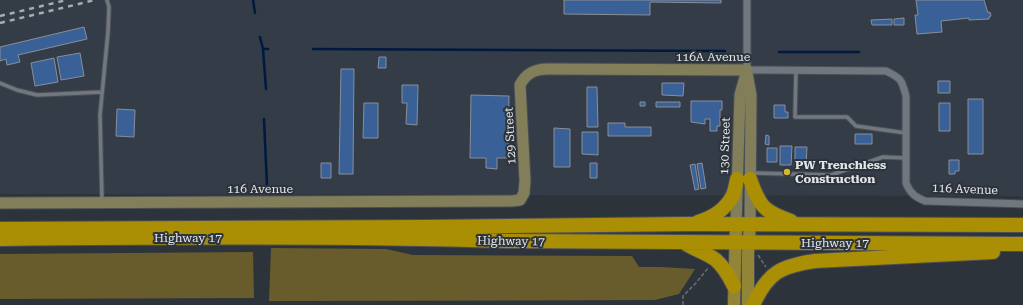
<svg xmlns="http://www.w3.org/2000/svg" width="1023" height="305" font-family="'Roboto Serif',serif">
  <rect width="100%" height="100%" fill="#2d333a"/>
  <path fill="#343c48" d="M0,0H1023V196L0,194Z"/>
  <path fill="#695c2c" d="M271,248L386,249L413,255L632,256L639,267H661L695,269L679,294L655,300L269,301Z
    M253,252L254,298L0,299V254Z"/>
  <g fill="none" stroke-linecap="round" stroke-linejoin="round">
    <path stroke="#00193e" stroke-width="2.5" d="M253,0L255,13
      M260,37L263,49H268
      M263,49L266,89
      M313,49L725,51
      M779,52H859
      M264,119L267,186"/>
  </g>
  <path fill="#396197" stroke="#898f98" d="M564,0H721V3L650,2V15L564,14Z
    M916,0H984L988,13L990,12L991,16L989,17V19L969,20V18L941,21L942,32L917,34L915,15H918Z
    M904,18V25H894V19Z
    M892,19V25H872L871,20Z
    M84,27L87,39L18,55L20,62L7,65L6,59L0,61V47Z
    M80,53L84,76L61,80L57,57Z
    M379,57H386V68H378Z
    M54,58L58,82L35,86L31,63Z
    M341,69H354L353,174H339Z
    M938,81H950V93H938Z
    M662,83H684L683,96L662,95Z
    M402,85H418L417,125L406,124L407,103H402Z
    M587,87H597L598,127H587Z
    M471,95L509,96L508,158H497V169L486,168V158H470Z
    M968,99H983V154H968Z
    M691,101H722V110H720V126H717V131H710V119H705V124L691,122Z
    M640,102H645V106H640Z
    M656,102H680V107H656Z
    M364,103H378V138H363Z
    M939,103H950V131H939Z
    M774,105H785V112H788V118H774Z
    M117,109L135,110L134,137L116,136Z
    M608,123H625V127H651V136H608Z
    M554,128L570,129V167H554Z
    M582,132H598V155L582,154Z
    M855,134H872V144H855Z
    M766,135L769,136V145L765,144Z
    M780,146H792L791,165H780Z
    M795,147H807L806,166H795Z
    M767,148H777V162H767Z
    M949,160H959V171H955V174H949Z
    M321,163H331V178H321Z
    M590,163H597V178H590Z
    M702,163L706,188L701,189L697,164Z
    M695,164L699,189L695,190L690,165Z"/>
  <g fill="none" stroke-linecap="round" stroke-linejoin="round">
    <defs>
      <path id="lane" d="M796,71L795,117H847L856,126L906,133
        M0,83L17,90L37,95L102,92
        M752,173L831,175L883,157L906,158
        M102,201L100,115L108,32L109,7L107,0"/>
      <path id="street" d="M747,0V70L886,71C901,78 902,80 906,96V183C910,193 915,197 925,201L1023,204"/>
      <path id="secondary" d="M747,73L751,95L750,224
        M0,203L512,201L520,200L524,193L525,181L520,85C526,73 535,69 548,69L747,70
        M736,224L740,95L747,70"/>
      <path id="primary" d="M734,305L736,224
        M748,305V254L750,224"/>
      <path id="highway" d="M750,179C760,207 763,211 791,221
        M698,222C712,218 726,209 733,195C735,190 736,184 737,179
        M0,229L427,227L689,224L1023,225
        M0,239C169,237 338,236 507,241L1023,244
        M683,242C693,249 707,253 716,260C724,267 729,276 734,286
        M753,305C768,272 781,266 815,261L993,252"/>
    </defs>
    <use href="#lane" stroke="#4b4f55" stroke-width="5.5"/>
    <use href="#street" stroke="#4b4f55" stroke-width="9"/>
    <use href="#secondary" stroke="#4b4f55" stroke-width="13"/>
    <use href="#primary" stroke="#4b4f55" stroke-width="14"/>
    <use href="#highway" stroke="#4b4f55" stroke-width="16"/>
    <path stroke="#686e74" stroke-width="1.5" stroke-dasharray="4 2" stroke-linecap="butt" d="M758,255L766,267
      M683,305V296L695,284L709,267"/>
    <use href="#lane" stroke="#71777f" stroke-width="3.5"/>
    <use href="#street" stroke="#71777f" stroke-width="7"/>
    <use href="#secondary" stroke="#827e5a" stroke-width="11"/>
    <use href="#primary" stroke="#938536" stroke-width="12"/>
    <use href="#highway" stroke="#aa8f05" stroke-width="14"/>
    <path stroke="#a8acb1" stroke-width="2.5" stroke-dasharray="5 5" stroke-linecap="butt" d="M0,16L67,0
      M0,23L95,0"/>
  </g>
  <circle fill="#d4b635" stroke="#2d333a" stroke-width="1.5" cx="787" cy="172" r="4"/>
  <g text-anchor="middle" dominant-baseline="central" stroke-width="4" stroke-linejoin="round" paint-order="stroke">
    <g font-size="12" fill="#e2e6ea" stroke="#2d333a">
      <text x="713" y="57">116A Avenue</text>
      <text transform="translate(510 136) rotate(-93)">129 Street</text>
      <text transform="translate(725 146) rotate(-88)">130 Street</text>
      <text x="260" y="189">116 Avenue</text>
      <text transform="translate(965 189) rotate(2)">116 Avenue</text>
      <text x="188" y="238">Highway 17</text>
      <text transform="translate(511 241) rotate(1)">Highway 17</text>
      <text x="835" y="243">Highway 17</text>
    </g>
    <g font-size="12" font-weight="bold" fill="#e2e6ea" stroke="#2d333a" text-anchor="start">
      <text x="795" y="165">PW Trenchless<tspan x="795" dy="14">Construction</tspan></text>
    </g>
  </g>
</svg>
